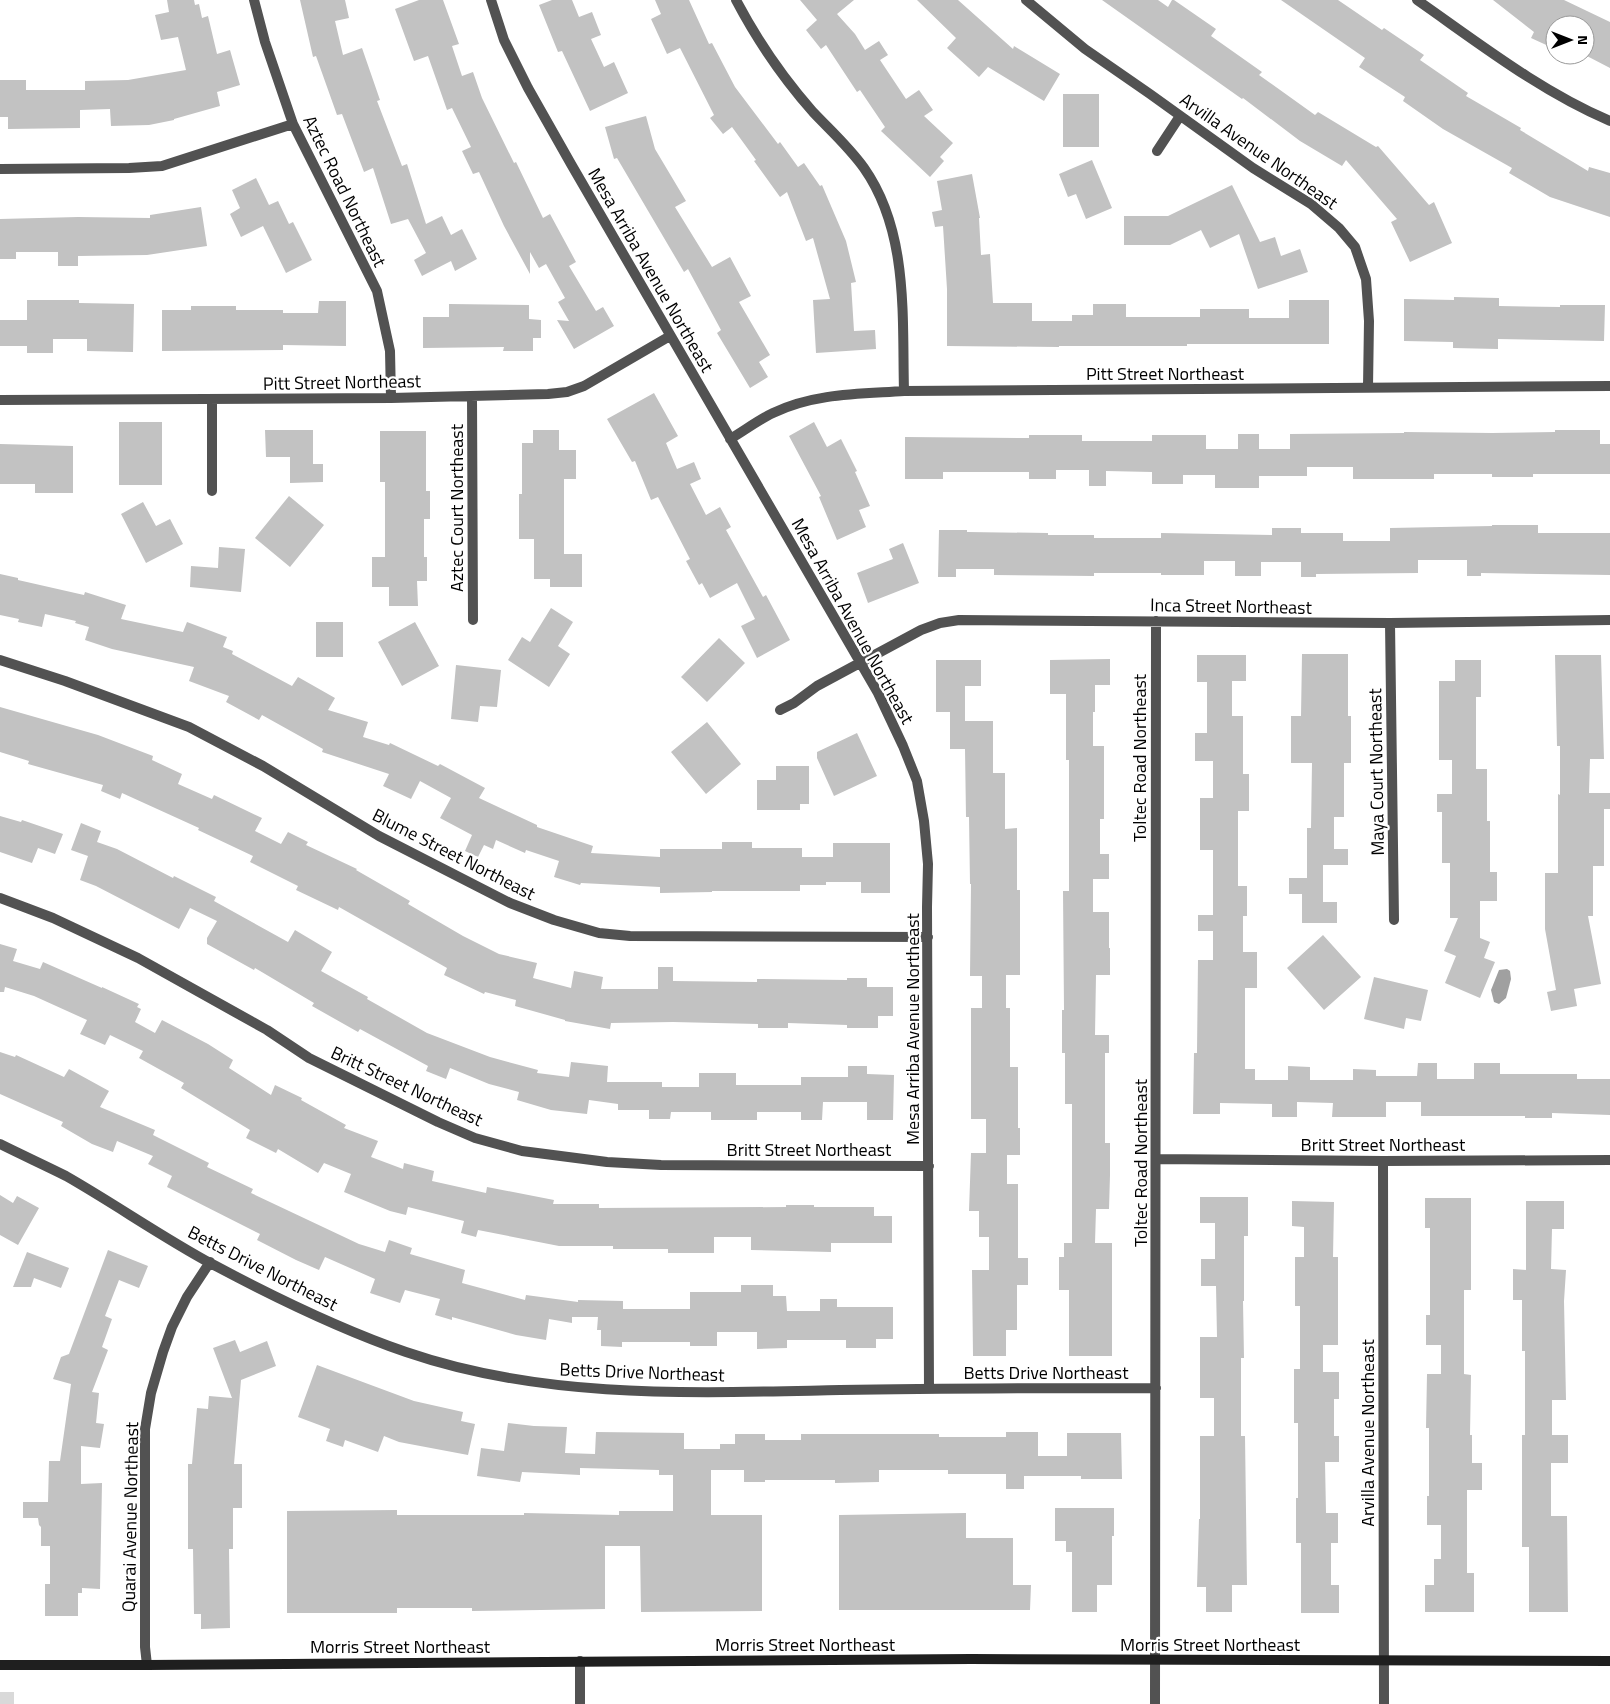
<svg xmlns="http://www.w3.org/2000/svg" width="1610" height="1704" font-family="'Titillium Web',sans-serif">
  <rect width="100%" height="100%" fill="#fff"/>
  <path fill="#d9d9d9" d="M0,1692H14V1704H0Z"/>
  <path fill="#a0a0a0" d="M1507,969L1510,971L1511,979L1506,998L1499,1004L1494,1002L1491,990L1499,970Z"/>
  <path fill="#c2c2c2" d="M167,0H194L195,5L199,4L202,18L208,16L217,54L230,50L240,85L217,92L220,106L174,119V120L149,125L111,126L110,109L80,110V128L8,129V117H0V80H26V90H85V81L128,80L186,70L178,37L161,40L155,15L169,12Z
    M300,0H345L349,18L335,21L343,55L362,48L380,100L377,101L402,166L407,164L426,224L442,216L451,235L462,229L477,259L455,271L451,261L422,276L414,260L426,253L408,219L391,224L373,168L364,172L342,114L337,115L316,56L313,57Z
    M419,0H443L459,44L452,46L462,76L473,72L482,98L514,163L516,162L543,218L550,214L576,262L569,266L596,311L603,307L614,326L574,349L557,320L569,321L558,302L565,298L546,264L539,268L530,252V274L504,226L479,172L473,174L462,151L471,147L452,108L447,110L428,56L414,61L395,9Z
    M552,0H572L579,17L592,12L601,35L591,39L604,67L614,62L628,93L590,111L562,51L558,52L539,5Z
    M655,0H689L709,44L712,43L735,87L778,144L780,142L798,167L804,163L820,186L822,185L846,241L856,282L851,283L854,331L875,330L876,349L816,353L813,300L830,299L813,238L806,241L787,192L780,197L754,161L756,160L732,127L723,134L710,118L714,115L680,48L667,54L651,19L661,14Z
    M800,0H854L837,14L855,34L865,50L879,41L888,55L880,60L906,99L919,90L933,110L924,116L953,143L940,157L944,161L930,177L881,131L885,127L860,90L857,92L826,45L821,49L806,30L817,20Z
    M917,0H958L1013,49L1014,46L1060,74L1044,101L988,67L979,77L947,48L956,38Z
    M1102,0H1158L1168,7L1172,0H1174L1216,29L1211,36L1262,72L1259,75L1315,115L1318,112L1376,147L1378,146L1429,205L1434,202L1452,243L1410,262L1391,222L1397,219L1346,160L1342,166L1300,141L1243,98L1242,99Z
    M1281,0H1338L1382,30L1384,28L1424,55L1420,60L1468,93L1466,96L1521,128L1520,130L1588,171L1589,167L1610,173V217L1550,197L1509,173L1512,168L1443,129L1403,101L1405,97L1359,67L1365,58Z
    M1493,0H1564L1610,22V68L1585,55V25H1555V49L1531,38L1534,32Z
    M1063,94H1099V147H1063Z
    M646,116L655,149L686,201L675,207L712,267L730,257L751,296L739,302L770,355L759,362L768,377L750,388L717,333L721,330L688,269L684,272L617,158L614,159L605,127Z
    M1092,160L1112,208L1086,219L1076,194L1068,197L1059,174Z
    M972,174L980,218H979L981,255L990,254L993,303H1032V321H1072V315H1093V304H1126V317H1200V309H1249V318H1289V300H1329V344H1187V346H1059V347L947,346V289L943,226L935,227L932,212L942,210L937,181Z
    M256,178L269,205L278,201L289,224L293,222L312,260L286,273L263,226L241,237L230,214L240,208L232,190Z
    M1232,185L1260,242L1275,237L1281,256L1300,249L1308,272L1258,289L1239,234L1210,248L1201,230L1170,245H1124V216H1168Z
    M201,207L207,246L147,255L78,256V266H58V252H16V259H0V219L78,217L150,218V215Z
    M1454,297L1499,298V306L1560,307V305H1605L1604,341L1498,339V349L1453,348V342L1404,341V299L1454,300Z
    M27,300H79V303L134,304L133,352L87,351V339H53V353H27V346H0V320H27Z
    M319,301H346V346L283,345V350L162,351V310H191V306H236V310H283V313H318Z
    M449,304L529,305V319L541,320V338H533V351H503L504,347L423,348V317H449Z
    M654,393L678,436L666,443L677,469L694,462L701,479L690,484L706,515L720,507L731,527L726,530L763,597L766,595L790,640L757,658L741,626L755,619L737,583L710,598L702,583L699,585L686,561L690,559L658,497L651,500L635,461L632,462L607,419Z
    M119,422H162V485H119Z
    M814,422L827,447L841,439L857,471L855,472L870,506L859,510L866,527L837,540L819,497L821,496L789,436Z
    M265,430H313V464H323V482L290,483V457H266Z
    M533,430H559V450H576V479H564V554H582V587H550V579H534V539H519V494H522V443H533Z
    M1555,430H1600V444H1610V474H1533V477H1492V474H1434V479H1353V467H1307V476H1259V488H1215V475H1183V484H1152V472L1106,471V486H1089V470H1056V479H1029V472H943V479H905V437L1029,438V435H1082V441H1152V435H1206V449H1238V434H1259V449H1290V434L1404,433V432L1492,433L1555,432Z
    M380,431H426V491H430V519H424V557H427V581H417L418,606H389V587H372V557H385V482H380Z
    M0,444L73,446V493H35V484H0Z
    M289,496L324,525L290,567L255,538Z
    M143,502L156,526L170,519L183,544L146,563L121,514Z
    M1492,525H1538V533H1610V575L1481,573V576H1467V560H1418V573L1316,574V577H1301V562H1261V576H1235V561H1204V575H1161V573H1094V576L994,575V569H956V577H938L939,530H967V532L1048,533V535H1094V538H1161V533L1272,535V528H1301V533H1343V541H1390V528L1492,526Z
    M903,543L919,583L868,603L857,573L893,559L889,549Z
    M219,547L245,549L241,592L190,587L191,566L218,568Z
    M0,574L18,578V580L84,595L85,592L126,605L121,619L183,632L187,622L227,637L223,647L233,651L232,654L292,686L298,677L335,698L328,710L368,722L363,737L389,745L390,743L438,766L440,764L485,788L479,798L537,825V827L593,846L591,853L660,857V849H722V842H752V848H802V857H833V843H890V893H861V882H826V885H800V891H712V892L660,893V887L581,883L580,885L554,877L559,861L526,850L525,853L496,840L493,849L484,845L478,857L465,851L472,835L440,818L451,798L420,781L411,799L383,786L389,774L322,752L323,749L262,715L259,720L226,702L229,696L189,681L194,667L112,649L85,640L89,627L75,623L76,621L45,614L42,627L18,622L19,619L0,615Z
    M551,608L573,622L558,646L570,654L549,687L508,660L522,637L530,642Z
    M316,622H343V657H316Z
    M415,622L439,666L402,686L378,642Z
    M719,638L745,663L707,702L681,677Z
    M1302,654H1348V716H1351V763H1344V817H1334V849H1348V865H1323V902H1337V923H1302V894H1289V878H1307V828H1311L1312,763H1291V716H1301Z
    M1197,655H1246V681H1232V716H1243V774H1249V811H1238V886H1247V916H1243V952H1257V988H1245V1069H1255V1080H1288V1066L1310,1067V1080H1353V1069L1376,1070V1076H1417L1418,1063H1437V1079H1474V1063H1500V1074H1577V1079H1610V1115L1552,1113V1118H1525V1116H1421V1102H1386V1117H1332L1333,1103L1297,1102V1117H1272V1104L1220,1103V1114H1193L1194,1053H1197L1198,960H1213V931H1198V915H1213V850H1200V798H1213V761H1195V733H1207V682H1197Z
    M1555,655H1601L1604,759H1590L1589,793H1610V809H1604V866H1593V916H1588L1601,984L1574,989L1577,1006L1551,1011L1547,992L1556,990L1545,929V873H1558V794L1560,795V746H1557Z
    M1110,659V685H1095V712H1093V746H1104V819H1100V854H1109V879H1093V912H1109V948H1110V975H1096L1095,1035H1109V1053H1105V1143H1110V1175L1109,1209H1096L1095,1243H1112V1356H1069V1290H1059V1257H1064V1243H1072V1104H1065V1053H1062V1010H1064L1063,891H1069V760H1066V694H1050V660Z
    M936,660H981V686H965V721H993V773H1005V829L1017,828V890H1020V975H1006V1008H1010V1067H1018V1128H1020V1155H1007V1184H1018V1258H1028V1285H1017V1330H1006V1356H973L972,1270H989V1237H979V1211H969L971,1153H986V1119H971V1008H982V976H970L971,884H970L969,817H966L965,749H950V712H936Z
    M1455,660H1481V697H1476V769H1487V821H1490V872H1497V901H1480V938L1490,942L1484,958L1495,962L1480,998L1445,983L1456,956L1444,951L1458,918H1450V863H1442V812H1437V794H1452V760H1439V681H1455Z
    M456,665L501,670L497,707L480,706L478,722L451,719Z
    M0,707L98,735L153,756L152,760L182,774L178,784L212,799L214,795L262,818L255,831L281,844L288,832L308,842L306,845L357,869L356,870L410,901L408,904L463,936L499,954L537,963L533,978L571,988L574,971L603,977L601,989H658V967H673V981L757,982V979L847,980V978H867V987H893V1016H878V1028H847V1025L788,1023V1028H758V1024L673,1022L611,1023L610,1029L565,1021V1020L515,1006L516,1000L485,992L484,994L444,975L447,968L339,907L338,910L296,890L298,886L250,862L253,856L198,830L199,828L122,793L120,799L101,791L103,785L28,764L29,761L0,752Z
    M707,722L741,764L706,794L671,752Z
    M857,733L877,776L834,796L817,758V752Z
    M776,766H809V804H800V810H757V780H776Z
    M0,816L21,822L22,820L63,834L55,854L38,848L32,863L0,852Z
    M81,823L101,831L97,842L117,849L173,878L174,876L216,897L214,901L288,942L295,930L332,952L321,971L368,997L367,999L427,1033L490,1057L538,1070L537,1073L569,1077L571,1062L608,1066L607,1082H662V1087H699V1073H736V1085H801V1077H848V1066H867V1074L894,1075L893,1120H867V1102H823L822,1120H801V1112H757V1120H711V1112H671L670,1119H649V1110H618V1104L589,1100L587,1114L551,1110L517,1100L519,1092L489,1084L450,1068L446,1079L426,1071L428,1066L360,1029L358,1032L312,1006L314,1003L255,968L254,970L207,944V938L217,921L190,908L179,929L96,886L80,880L88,856L71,850Z
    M1323,935L1361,977L1324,1010L1287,968Z
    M0,944L17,949L13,961L40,969L43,962L102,988V987L139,1004L137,1007L141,1009L135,1022L155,1033L162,1020L208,1044L233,1060L229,1068L271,1095L275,1085L302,1098L301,1100L346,1125L344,1128L378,1141L371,1157L403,1169L404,1163L434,1171L432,1181L486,1193L487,1187L554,1200L553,1204H599V1208L786,1207V1205H814V1207H874V1216H892V1243H831V1252L751,1250V1237H714V1253H668V1249H613V1246H559L478,1230L476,1237L461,1233L464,1221L408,1207L406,1215L390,1211L344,1192L351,1174L324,1163L318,1173L278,1149L276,1153L246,1138L250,1130L181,1088L184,1083L139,1058L143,1051L110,1035L105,1045L80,1034L87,1020L34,996L5,987L4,992H0Z
    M1374,977L1428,990L1421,1021L1406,1018L1404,1029L1364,1019Z
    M0,1052L15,1057L16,1055L64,1077L69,1069L109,1091L100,1107L155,1130L153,1135L209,1163L207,1167L253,1189L251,1193L359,1244L385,1252L389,1240L412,1248L410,1254L465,1270L462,1283L525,1300L526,1295L578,1302V1300L623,1301V1309H690V1292H741V1285H773V1296H786L787,1311H820V1299H837V1307H893V1339H876V1348H846V1340H787V1348L757,1349V1332H717V1346H690V1342H622V1347L601,1346V1330H597L598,1317H572V1323L549,1319L546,1340L516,1335L452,1317V1320L435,1315L440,1299L405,1290L400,1303L370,1293L375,1279L325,1257L319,1270L296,1260L257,1240L260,1234L167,1187L172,1176L148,1164L153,1156L117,1141L113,1152L92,1144L61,1126L63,1122L0,1094Z
    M0,1195L13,1203L17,1196L39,1208L18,1245L0,1235Z
    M1200,1197H1248V1236H1244V1301H1243L1244,1358H1241V1436H1245L1247,1585H1232V1612H1206V1587H1197L1199,1519H1200V1436H1214V1398H1200V1337H1217L1216,1286H1201V1259H1215V1223H1200Z
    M1425,1198H1471V1290H1464V1374L1471,1375L1470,1435H1472V1463H1482V1490H1467V1573H1474V1612H1425V1585H1434V1559H1441V1525H1427V1496H1429V1428H1426L1427,1374H1441V1345H1426V1315H1430V1228H1425Z
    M1292,1201L1334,1202L1333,1257H1338V1345H1323V1372H1339V1399H1334V1436H1339V1462H1325L1326,1513H1338V1543H1331V1585H1339V1613H1301V1543H1296V1498H1298V1423H1294V1369H1300V1306H1295V1257H1304V1227L1292,1226Z
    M1526,1201H1564V1229H1552L1551,1269L1566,1270L1564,1301L1566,1400H1552V1435H1568V1463H1551V1516H1567L1568,1612H1529V1547H1522V1435H1525V1351H1522V1300H1513V1269L1526,1270Z
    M108,1250L148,1266L139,1288L119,1280L105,1316L112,1319L102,1347L108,1350L92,1392L99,1393L96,1423L104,1424L100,1448L81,1446V1484L102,1483L100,1589L82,1588V1593H78V1616H45V1584H50V1546H41V1527L39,1525L38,1518H23V1502H48L49,1461H60L71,1384L53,1379L61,1357L69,1354Z
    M27,1252L69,1268L61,1288L34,1278L31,1287H13Z
    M235,1340L240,1352L267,1341L276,1366L241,1380L234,1464H242V1508H233V1549H229L230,1628L201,1629V1614H194L193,1549H188V1464H192L197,1408L208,1409L209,1396L232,1398L213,1348Z
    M317,1365L414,1401L463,1412L461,1421L475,1424L468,1455L399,1442L384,1436L378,1452L345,1440L343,1447L326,1441L330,1429L298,1417Z
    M508,1423L534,1426L567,1427L565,1453L595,1454L596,1432L684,1433V1449H720V1444H735V1434H765V1440H801V1434H939V1437H1006V1432H1038V1456H1067V1433H1121L1122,1479H1081V1476H1024V1489H1006V1474H948V1470H879V1482L835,1483V1480H765V1482H744V1470H711V1515H762V1611L641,1612L640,1546H605V1609L472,1611V1608H397V1613H287V1511L397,1510V1515H524V1513L619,1515V1511H673V1475H659V1470L580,1468V1475L522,1472L520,1482L477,1476L481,1448L504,1451Z
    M1055,1508H1114V1536H1112V1585H1097V1612H1072V1552H1066V1541H1055Z
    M966,1513V1538H1013V1585H1031L1030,1610H839V1515Z"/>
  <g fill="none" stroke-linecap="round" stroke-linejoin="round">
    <path stroke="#525252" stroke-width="10" d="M254,0L265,42L293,124L377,291L390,351L391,398
      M491,0L504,40L528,88L571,164L878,693L903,746L917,781L924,821L928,864L927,907L929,1389
      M736,0C757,40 783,78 813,112C830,130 849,147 864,168C909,232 902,317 904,391
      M1026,0L1085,49L1150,94L1253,168L1311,204L1339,228L1355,247L1366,279L1369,321L1368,387
      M1417,0C1480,44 1540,91 1610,121
      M1157,151L1180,116
      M0,169L129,168L162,166L293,124
      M472,396L473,620
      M0,400L391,398L548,394L567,392L584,386L670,336
      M212,400V491
      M730,439C744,431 758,420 773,413C814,393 860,394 904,391L1610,386
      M1390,623L1394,920
      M0,660L65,681L189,727L263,766L379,836L510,903L554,920L599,933L630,936L928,937
      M780,710L794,703L817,686L921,630L940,623L959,620L1390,623L1610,620
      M0,898L53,918L138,958L267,1030L309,1058L438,1122L475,1138L522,1151L607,1162L661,1165L929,1166
      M0,1144C22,1155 44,1165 66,1176C115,1204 162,1237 212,1264C274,1297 339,1329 406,1352C546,1400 694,1393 840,1390C945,1388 1051,1388 1156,1388
      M1156,1159L1383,1161L1610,1160
      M1383,1161L1384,1704
      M147,1665L145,1647V1429L151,1393L163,1352L172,1327L187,1297L210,1262
      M580,1704V1661
      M1155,1704L1156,621"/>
    <path stroke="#1f1f1f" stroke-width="10" d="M0,1665H147L971,1659L1610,1661"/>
  </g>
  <g text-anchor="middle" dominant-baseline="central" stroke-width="4.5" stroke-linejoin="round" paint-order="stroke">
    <g font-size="18" fill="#000" stroke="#fff">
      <text transform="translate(1259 151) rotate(35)">Arvilla Avenue Northeast</text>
      <text transform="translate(345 191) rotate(64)">Aztec Road Northeast</text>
      <text transform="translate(651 270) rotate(60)">Mesa Arriba Avenue Northeast</text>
      <text x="1165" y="373">Pitt Street Northeast</text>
      <text transform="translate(342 382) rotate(-1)">Pitt Street Northeast</text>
      <text transform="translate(456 508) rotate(-90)">Aztec Court Northeast</text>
      <text transform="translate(1231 606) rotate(1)">Inca Street Northeast</text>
      <text transform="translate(853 621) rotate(61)">Mesa Arriba Avenue Northeast</text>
      <text transform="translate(1139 758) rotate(-90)">Toltec Road Northeast</text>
      <text transform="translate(1376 772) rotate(-91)">Maya Court Northeast</text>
      <text transform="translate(454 854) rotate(27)">Blume Street Northeast</text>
      <text transform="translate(912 1029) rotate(-90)">Mesa Arriba Avenue Northeast</text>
      <text transform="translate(407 1086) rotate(25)">Britt Street Northeast</text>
      <text x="1383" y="1144">Britt Street Northeast</text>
      <text x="809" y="1149">Britt Street Northeast</text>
      <text transform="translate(1140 1163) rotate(-90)">Toltec Road Northeast</text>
      <text transform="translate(263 1268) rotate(27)">Betts Drive Northeast</text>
      <text transform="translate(642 1372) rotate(2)">Betts Drive Northeast</text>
      <text x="1046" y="1372">Betts Drive Northeast</text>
      <text transform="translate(1367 1433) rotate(-90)">Arvilla Avenue Northeast</text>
      <text transform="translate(130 1517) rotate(-89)">Quarai Avenue Northeast</text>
      <text x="805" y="1644">Morris Street Northeast</text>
      <text x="1210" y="1644">Morris Street Northeast</text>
      <text x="400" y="1646">Morris Street Northeast</text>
    </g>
  </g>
  <g transform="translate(1570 40) rotate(90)"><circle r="24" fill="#ffffff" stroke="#999999"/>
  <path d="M0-4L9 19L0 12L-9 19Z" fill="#000000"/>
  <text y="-8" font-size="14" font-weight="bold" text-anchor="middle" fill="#000000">N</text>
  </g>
</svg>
